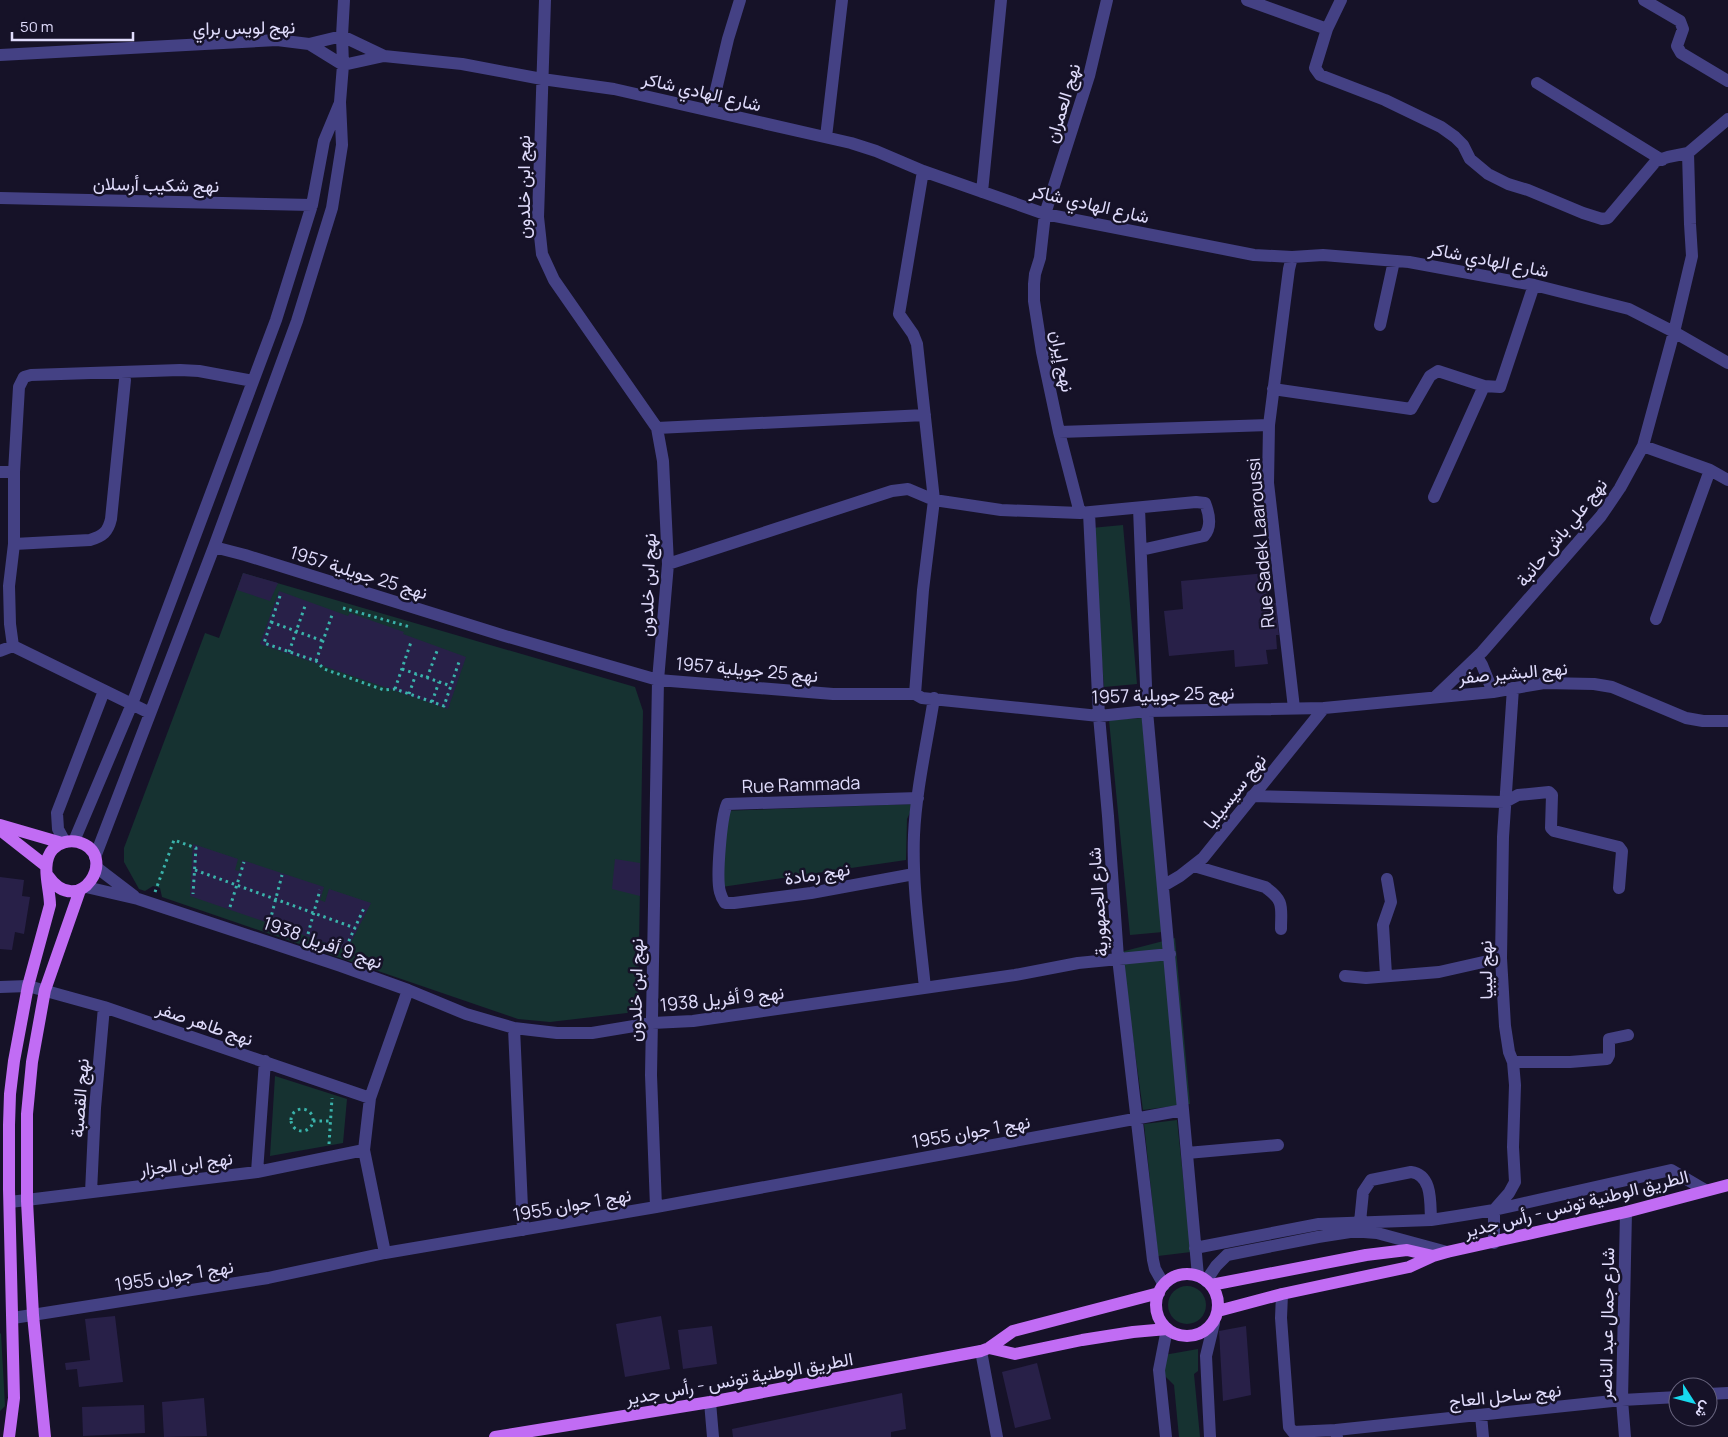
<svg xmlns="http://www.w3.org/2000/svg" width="1728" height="1437" font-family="Manrope,Vazirmatn,sans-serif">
  <rect width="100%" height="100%" fill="#161228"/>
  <path fill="#163231" d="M1123,525L1137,684L1104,687L1091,528Z
    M243,573L635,687L643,711L638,1004L627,1013L550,1022L518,1019L162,897L160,888L153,886L145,891L139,889L124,862V848L205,633L219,638Z
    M1142,718L1163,932L1130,935L1109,720Z
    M914,804L907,819L906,860L715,888L719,811Z
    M1175,938L1190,1104L1143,1110L1121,952Z
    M275,1076L347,1099L343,1143L270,1156Z
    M1177,1120L1191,1252L1158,1256L1144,1124Z
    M1168 1305a19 19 0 1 1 38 0a19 19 0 1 1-38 0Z
    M1,1333L5,1406L0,1411V1334Z
    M1198,1349V1371L1194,1374L1200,1437H1179L1174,1385L1165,1376L1164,1355Z"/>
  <path fill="#282048" d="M243,573L278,583L270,601L237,590Z
    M1266,573L1269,604L1276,603L1279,635H1276L1277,649L1266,650L1268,664L1235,667L1234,650L1169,656L1164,611L1183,609L1181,581Z
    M279,591L348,616L350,613L404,632L403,634L466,657L448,709L260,644Z
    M193,844L238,859L235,870L239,871L242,860L324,887L320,900L325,902L329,889L371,903L347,950L190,896Z
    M615,859L640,863V896L612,889Z
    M0,877L24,880L22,896L30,897L24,934L15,932L12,950L0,949Z
    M115,1316L123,1382L79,1387L77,1369L66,1370L65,1363L90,1360L85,1319Z
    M661,1316L670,1369L625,1377L616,1324Z
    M712,1326L717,1364L683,1369L678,1330Z
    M1246,1326L1251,1395L1223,1401L1219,1331Z
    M1037,1363L1051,1419L1015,1428L1002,1372Z
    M902,1393L906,1429L891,1432V1437H733L732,1429Z
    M204,1398L207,1436L164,1437L162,1402Z
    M144,1405L145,1433L83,1436L82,1407Z"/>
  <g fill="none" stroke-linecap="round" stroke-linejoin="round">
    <path stroke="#3ab3ab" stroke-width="3" stroke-dasharray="2.5 4" stroke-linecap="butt" d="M280,596L264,643L316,661L324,669L384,690L395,689L444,706L460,659
      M343,608L410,627
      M271,622L323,641
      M289,652L305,606
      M316,661L332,615
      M402,669L451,686
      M427,678L437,651
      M395,689L411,642
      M409,694L416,674
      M432,702L439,682
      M195,870L355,928
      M155,892L174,840L196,848L193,894
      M230,907L244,862
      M270,921L282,875
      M308,934L320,890
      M346,947L365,906
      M291 1120a11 11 0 1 1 22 0a11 11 0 1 1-22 0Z
      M313,1121H330
      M329,1144L332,1098"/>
    <path stroke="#444184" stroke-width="12" d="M545,0L538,217L542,254L554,280L657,428L663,461L668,564L658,680L651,1075L656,1207
      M1247,0L1327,29L1315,68L1320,75L1385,100L1441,127L1455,137L1463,145L1470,159L1488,174L1508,184L1528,190L1583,213L1602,219L1608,218L1656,161L1668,157L1688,153
      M1644,0L1680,21L1683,29L1677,46L1681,53L1728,81
      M1327,29L1341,0
      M309,44L343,65L384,56L462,64L542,79L614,89L851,143L876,151L923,171L1045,214L1254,255L1292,257L1323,255L1409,262L1534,285L1629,309L1674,332L1728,363
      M0,55L277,40L309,44L342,36L384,56
      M1537,83L1662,160
      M711,111L728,39L740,0
      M826,137L842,0
      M982,192L1001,0
      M0,198L312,205
      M1292,257L1289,269L1269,425L1268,483L1294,708
      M1380,325L1394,261
      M1273,389L1411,409L1430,376L1438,371L1484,386L1500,387L1534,285
      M657,428L925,415
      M1059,432L1269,425
      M1643,446L1710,470L1728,480
      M0,472H14
      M1434,497L1484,386
      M1139,508L1147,711L1198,1276
      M1080,513L1059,432L1042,352L1034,301V284L1035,274L1040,258L1045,214L1089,76L1107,0
      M1089,513L1099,716L1108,816L1118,958L1153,1260L1155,1269L1164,1285
      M14,544L90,540C103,536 108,532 111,519L125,380
      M214,547L245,555L505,636L658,680L833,694H915L922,698L1099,716L1147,711L1324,708L1493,692L1544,683L1594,684L1612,687L1686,718L1703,721H1728
      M668,564L892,491L908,489L934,500L1001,510L1080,513L1196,502L1205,503C1209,513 1212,527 1204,536L1141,550
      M1656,619L1710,470
      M0,651L13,646
      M1477,657L1482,665L1493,692
      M915,694L923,590L934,500L917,344L913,334L899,314L923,171
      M1435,697L1482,652L1601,516L1620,488L1643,446L1674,332L1692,256L1690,224L1688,153L1728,119
      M150,713L13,646L10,624L9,586L14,544V472L19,387L24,377L31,375L180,370L199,371L253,381
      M1252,796L1505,802L1518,795L1549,792L1552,795L1551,828L1554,831L1619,847L1622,851L1619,888
      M74,841L132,704L276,320L312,205L324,141L339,105
      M65,842L58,829L57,813L104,691
      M95,857L214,547L297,321L332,208L342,145L340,102L343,65L342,36L344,0
      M1194,866L1265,887C1285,901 1281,907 1281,929
      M96,867L134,896
      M914,874L811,893L734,903H725C723,900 721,896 720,892C716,878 721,818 727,804L918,798
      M1163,886L1180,876L1203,858L1324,708
      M86,887L138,899L341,966L408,990L466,1014L514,1028L557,1033H592L652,1023L693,1021L1015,975L1078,963L1170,954
      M1386,975L1383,925L1391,902L1387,879
      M1345,976L1366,978L1439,972L1501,958
      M0,987L28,986L104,1007L370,1098
      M925,988C920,938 912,886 914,835C916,790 927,743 934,698
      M514,1028L523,1230
      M1513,1062H1570L1607,1059L1609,1055V1039L1628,1035
      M1187,1153L1278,1145
      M257,1172L265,1061
      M91,1192L95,1108L104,1007
      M10,1202L257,1172L364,1150
      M1360,1222L1363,1192L1371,1180L1411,1172C1433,1175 1430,1203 1431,1220
      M1494,1243V1210L1509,1193L1515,1182L1513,1147L1515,1085L1513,1062L1509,1052L1505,1026L1501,958L1503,837L1513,688
      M1195,1248L1319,1224L1431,1220L1457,1216L1494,1210L1671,1170L1705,1190
      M385,1253L364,1150L370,1098L408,990
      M1206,1281L1216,1266L1227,1255L1318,1237L1350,1232H1364L1377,1233L1447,1252
      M1282,1294L1281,1318L1289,1427L1293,1432L1336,1430
      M13,1318L268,1278L385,1253L656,1207L1183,1110
      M981,1351L997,1437
      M1708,1394L1728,1393
      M710,1402L713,1437
      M1481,1415L1483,1437
      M1166,1437L1159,1370L1167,1329
      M1210,1437L1206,1356L1214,1323
      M1337,1437L1336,1430L1622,1400L1678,1397
      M1625,1437L1622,1400L1626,1212"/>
    <path stroke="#c16cf4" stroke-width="12" d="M0,825L62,843
      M0,830L46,866
      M1156 1305a31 31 0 1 1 62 0a31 31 0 1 1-62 0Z
      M1211,1285L1366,1255L1407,1250L1433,1256
      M1218,1311L1282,1294L1409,1267L1433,1256L1447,1252L1626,1212L1728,1185
      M989,1348L1015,1354L1082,1340L1133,1332L1167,1329
      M9,1437L14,1398L9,1189V1125L10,1094L14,1061L28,986L50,905C50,888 40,863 53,849C59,842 70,840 78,842C121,854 79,921 48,876
      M45,1437L33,1315L27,1201V1114L32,1062L45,990L80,890
      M495,1437L710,1402L981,1351L989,1348L1013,1331L1159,1293"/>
  </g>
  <g text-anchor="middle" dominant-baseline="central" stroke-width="5" stroke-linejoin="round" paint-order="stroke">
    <g font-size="18" fill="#e0dcfc" stroke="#161228">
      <text transform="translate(244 27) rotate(-1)">نهج لويس براي</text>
      <text transform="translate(702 91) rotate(13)">شارع الهادي شاكر</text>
      <text transform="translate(1062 103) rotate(-73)">نهج العمران</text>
      <text transform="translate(156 184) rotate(1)">نهج شكيب أرسلان</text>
      <text transform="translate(523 187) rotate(-90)">نهج ابن خلدون</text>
      <text transform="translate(1090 203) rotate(13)">شارع الهادي شاكر</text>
      <text transform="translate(1489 259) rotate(11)">شارع الهادي شاكر</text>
      <text transform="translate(1063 361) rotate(79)">نهج إيران</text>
      <text transform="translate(1561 532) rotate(-51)">نهج علي باش حانبة</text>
      <text transform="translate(1260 543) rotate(-95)">Rue Sadek Laaroussi</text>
      <text transform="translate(359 572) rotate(17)">نهج 25 جويلية 1957</text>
      <text transform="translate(647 585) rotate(-88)">نهج ابن خلدون</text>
      <text transform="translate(747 669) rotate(5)">نهج 25 جويلية 1957</text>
      <text transform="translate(1513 672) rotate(-5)">نهج البشير صفر</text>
      <text transform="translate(1163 694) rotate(-2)">نهج 25 جويلية 1957</text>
      <text transform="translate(801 784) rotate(-2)">Rue Rammada</text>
      <text transform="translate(1234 791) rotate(-52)">نهج سيسيليا</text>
      <text transform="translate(817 873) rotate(-9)">نهج رمادة</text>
      <text transform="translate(1097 902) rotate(-94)">شارع الجمهورية</text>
      <text transform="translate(323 942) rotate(19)">نهج 9 أفريل 1938</text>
      <text transform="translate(1485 970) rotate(-91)">نهج ليبيا</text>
      <text transform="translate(635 990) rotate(-89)">نهج ابن خلدون</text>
      <text transform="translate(722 998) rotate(-6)">نهج 9 أفريل 1938</text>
      <text transform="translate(205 1023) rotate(19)">نهج طاهر صفر</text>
      <text transform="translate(79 1098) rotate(-86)">نهج القصبة</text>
      <text transform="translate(971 1131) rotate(-10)">نهج 1 جوان 1955</text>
      <text transform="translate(186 1163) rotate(-7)">نهج ابن الجزار</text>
      <text transform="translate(1576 1203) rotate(-14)">الطريق الوطنية تونس - رأس جدير</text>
      <text transform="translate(572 1204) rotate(-10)">نهج 1 جوان 1955</text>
      <text transform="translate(174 1275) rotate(-9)">نهج 1 جوان 1955</text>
      <text transform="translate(1606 1324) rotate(-89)">شارع جمال عبد الناصر</text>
      <text transform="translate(739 1378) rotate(-10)">الطريق الوطنية تونس - رأس جدير</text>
      <text transform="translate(1505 1395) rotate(-6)">نهج ساحل العاج</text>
    </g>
  </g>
  <g transform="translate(1693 1402) rotate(126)"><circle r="24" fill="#161228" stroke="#67637d"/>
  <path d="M0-4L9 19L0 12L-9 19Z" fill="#17d9ee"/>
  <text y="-8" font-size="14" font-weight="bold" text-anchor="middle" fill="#e0dcfc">ش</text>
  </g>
  <path d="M12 32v8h121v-8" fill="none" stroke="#e0dcfc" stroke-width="2.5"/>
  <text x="20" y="32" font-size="15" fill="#e0dcfc" stroke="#161228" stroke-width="4" paint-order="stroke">50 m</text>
</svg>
